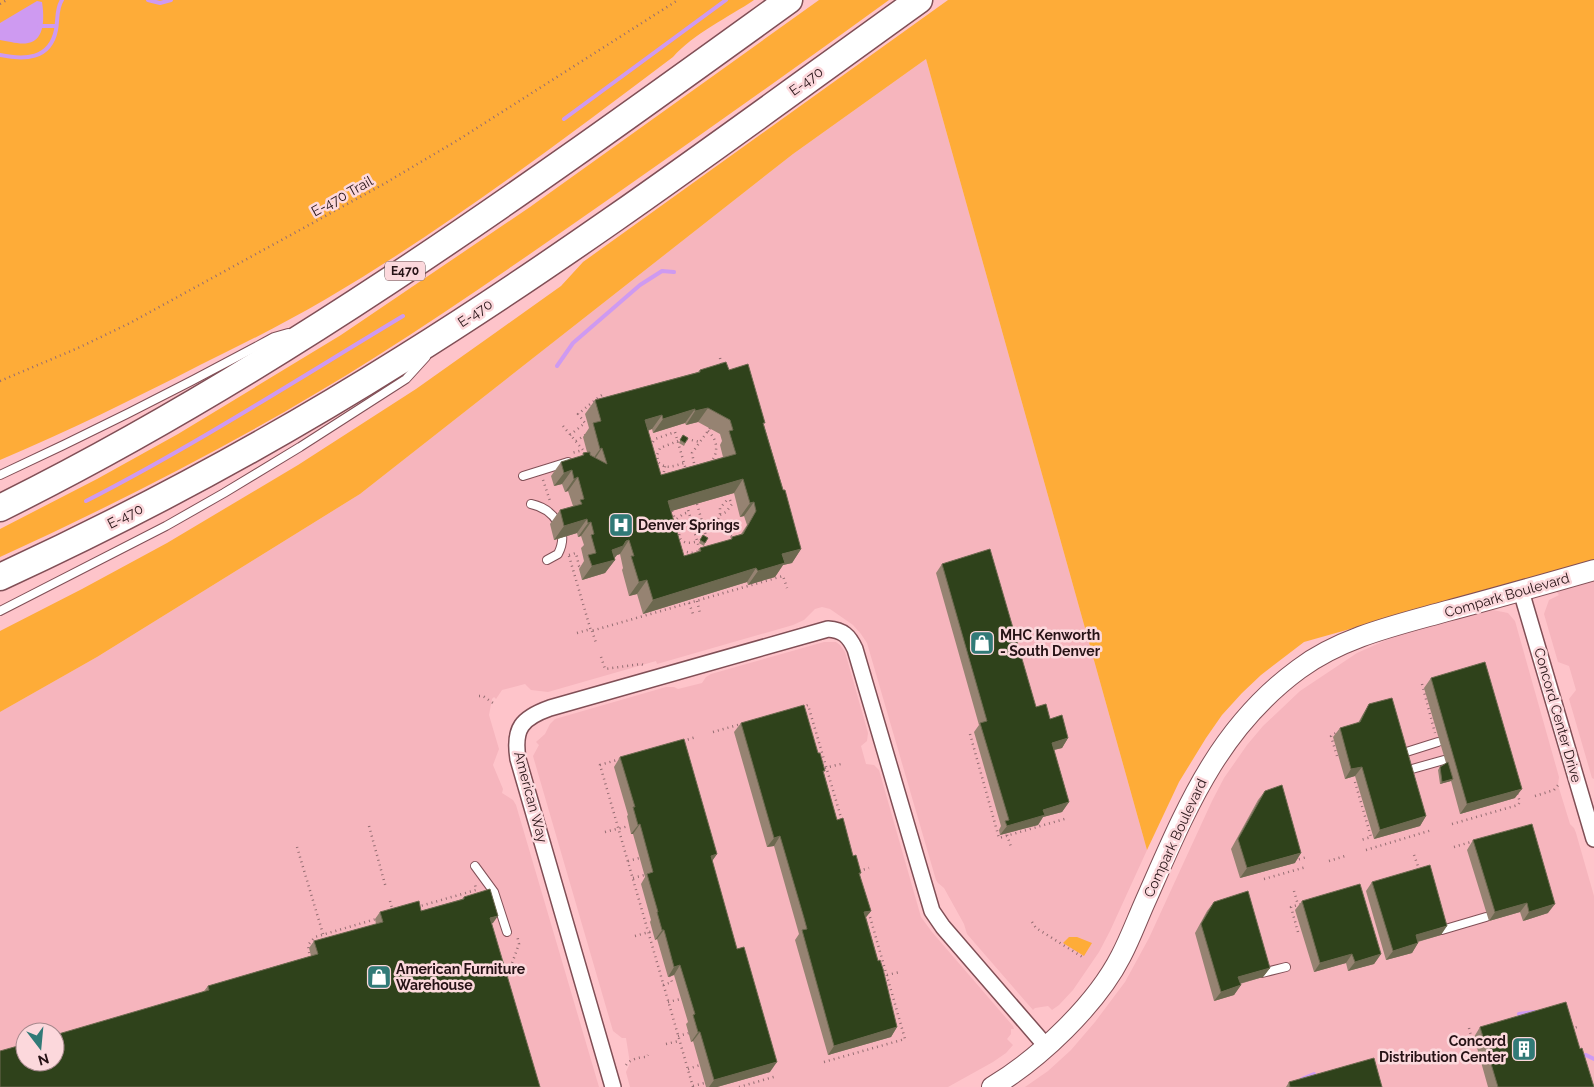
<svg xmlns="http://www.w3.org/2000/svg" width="1594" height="1087" font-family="Raleway,sans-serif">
  <rect width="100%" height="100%" fill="#fec4ca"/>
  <path fill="#f6b5bd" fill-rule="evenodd" d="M926,59L1147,850L1110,931L1099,952L1073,990L1059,1005L1052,1010L1048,1006L1035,1008L1033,1010L967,934L964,924L944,888L938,883L936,880L867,643L861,634L853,625L830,609L822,607L815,609L804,620L793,625L657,664L656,661L548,692L531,690L525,684L502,690L496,699L494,697L492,699L489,715L499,749L493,765L503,789L502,793L513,800L516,805L599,1087H0V712L97,657L360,494L793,154ZM25,1032H55V1062H25Z
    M1594,579V779L1592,778L1569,699L1576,690L1569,666L1558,662L1544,614L1549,600L1559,595L1555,590Z
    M1488,609L1508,613L1515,621L1559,777L1558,785L1570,824L1574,828L1576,833L1594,896V1087H1025L1048,1071L1071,1050L1095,1022L1125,982L1149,938L1212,801L1224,778L1247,745L1263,726L1300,691L1357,653L1393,637L1417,629Z
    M824,642H836L840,645L845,652L868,733L867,741L861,746L866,764L874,765L879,770L921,917L932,932L1013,1026L1014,1029H1011V1034L1007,1039L1013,1045L1006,1053L993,1062L948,1087H630L626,1072L630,1063L626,1038H622L613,1031L533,756L539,745L536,742L545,734L550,724L555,719L666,687H674L678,689L702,683L706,677L711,674Z"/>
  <path fill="#feac38" d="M0,0H754C729,17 693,34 673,57C561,141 447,228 326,299C285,323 243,344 200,365C134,399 68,431 0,460Z
    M819,0H889C797,67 703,133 609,199C533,252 456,306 377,356C257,432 129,498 0,557V529L97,479L178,434L341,335L530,207Z
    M948,0H1594V560L1304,642L1261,675L1242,693L1222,715L1206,738L1179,782L1147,850L926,59L793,154L360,494L97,657L0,712V631L82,589L167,543L298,465L416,389L495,333L561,286L583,262Z
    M1069,937H1077L1092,943L1084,956L1063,943Z"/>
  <path fill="#ce9af1" d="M37,1L42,2C44,15 46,40 28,43C20,45 8,41 0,40V23Z"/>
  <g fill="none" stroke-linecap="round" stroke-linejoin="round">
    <path stroke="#ce9af1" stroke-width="4" d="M148,0L160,3L171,0
      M39,26H56
      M0,55C24,60 50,60 56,30C58,20 56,9 62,0
      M564,119L726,0
      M557,366L573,343L640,285L662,271L674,272
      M86,501C195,445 298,379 403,316
      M1519,1014L1534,1012
      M1580,1057L1586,1055L1594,1059
      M1302,1079L1314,1074"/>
    <defs>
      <path id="lane" d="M0,475C93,432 184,386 274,337L288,333
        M523,476L568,462
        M531,504C554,509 570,531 558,554L547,560
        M0,611L166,526L224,493L300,447L406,379L426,357
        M1400,754L1438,742
        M1405,771L1444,760
        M475,866L494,892L507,932
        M1442,930L1486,917
        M1262,973L1286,967"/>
      <path id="street" d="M1521,591L1594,839
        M613,1087L518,759C513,728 522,718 550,708L828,629C843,630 849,636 855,649L932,911L943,927L1046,1046"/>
      <path id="secondary" d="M992,1087C1039,1059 1096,1005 1121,956C1130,939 1137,920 1145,902C1185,812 1216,730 1299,669C1342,637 1397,625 1447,611C1496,598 1545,584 1594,570"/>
      <path id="highway" d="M0,508C281,369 535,183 789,0
        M0,577C139,513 274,440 403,359C581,248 749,122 919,0"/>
    </defs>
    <use href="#lane" stroke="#804f56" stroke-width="10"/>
    <use href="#street" stroke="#804f56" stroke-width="18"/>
    <use href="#secondary" stroke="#804f56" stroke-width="22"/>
    <use href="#highway" stroke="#804f56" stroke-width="29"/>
    <path stroke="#946d72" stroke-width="2.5" stroke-dasharray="1 4" stroke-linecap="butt" d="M0,4L7,0
      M720,358L722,366
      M0,381L78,348L130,323L382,185L458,140L678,0
      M563,426L583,450L572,453
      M708,431C718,440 719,453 710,463
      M570,435L585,423L578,414L599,397L602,395L604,399
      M687,439L700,442
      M576,441L587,434
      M678,441L660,448L657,455L658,462C666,470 674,466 684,463
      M650,446L655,439L675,432L686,470
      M695,468L692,453L710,428
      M663,477L665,466
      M543,480L550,501
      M697,504L707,539
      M672,511L675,519
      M692,521L680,528L679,537C684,545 691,543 699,541
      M673,522L683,514L689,512
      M692,523L702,520
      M693,526L702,523
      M703,527L717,528L734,538
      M714,528L720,515V508L727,500H730L732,504L726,512L720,515
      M682,551L691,553L700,551L687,506
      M569,555L576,553L579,566H582
      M569,556L591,631L783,576L787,588
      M697,601L700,613
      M689,603L693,614
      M592,631L596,643
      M577,633L591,629
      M601,657L605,669L641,664L646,666
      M1422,684L1435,733
      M479,696H483L493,703
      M802,707L808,705L842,821
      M713,732L741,724
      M970,734L999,838L1068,818
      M683,741L696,737
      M1337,756L1331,736L1339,731
      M620,759L600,765L693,1087
      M825,768L841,764
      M1355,782L1371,837L1361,840
      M1535,796L1554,790L1559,784
      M1452,824L1518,805L1520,802L1517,793
      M369,826L386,888
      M605,832L629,826
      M1007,835L1011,847
      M297,847L323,934
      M1454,847L1474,841
      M1366,850L1432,830
      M1414,855L1419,869
      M1296,858V860L1307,857
      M628,861L640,858
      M1329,861L1345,856
      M859,871L869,868
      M633,878L645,875
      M1264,879L1306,867
      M1294,891L1298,905
      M390,901L393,912
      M417,907L476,890L475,884
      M1032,922L1036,928L1084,958
      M1298,932L1291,907L1301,904
      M635,936L653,931
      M310,958L308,945L315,937L376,919
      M887,975L900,972
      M507,977L519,944L517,935
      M663,985L672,982L670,976
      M668,1002L681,999
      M1469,1028L1472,1040L1475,1039
      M1571,1029L1577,1027
      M678,1036L689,1033
      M666,1044L679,1041
      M824,1062L905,1039L868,910
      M626,1065C630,1059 640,1057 647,1057L648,1055
      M688,1069L700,1065
      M693,1086L705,1083
      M739,1087L777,1076"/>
    <use href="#lane" stroke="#fff" stroke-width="8"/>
    <use href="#street" stroke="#fff" stroke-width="15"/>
    <use href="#secondary" stroke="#fff" stroke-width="20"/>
    <use href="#highway" stroke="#fff" stroke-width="26"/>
  </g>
  <path fill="#968372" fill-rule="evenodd" d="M700,370H729L764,425L801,549L792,563L783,565L775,577L748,585L747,582L643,614L637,594L629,596L622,570L623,568L620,554L617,555L614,558L615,560L605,573L582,580L579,569L584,561L581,548L584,545L581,536L578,537L577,533L554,540L550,524L560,510L573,506L568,491L565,492L562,484L554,486L551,476L561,462L582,456L583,453L587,452L583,437L589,428L585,414L595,400L698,372ZM698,422L720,434L722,441L720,445L723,457L661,475L648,431L652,429L653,433L685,423L686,425ZM734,493L740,517L744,516L747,525L741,534L732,537L730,540L700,548L697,553L684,556L671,511Z
    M683,435L688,438L684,446L679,443Z
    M703,535L705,543L704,546L699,543Z
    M942,564L1036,707L1050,719L1068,738L1062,748L1054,750L1069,802L1062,812L1043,817L1038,825L1000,835L999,830L1001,826L974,732L979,725L936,573Z
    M1431,678L1515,798L1460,814L1451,781L1440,784L1438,770L1440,767L1446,763L1424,688Z
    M1369,704L1426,816L1420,826L1374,839L1355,776L1345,779L1333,737L1340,728L1358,723L1363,714Z
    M741,723L824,773L837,820L853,856L861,873L860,875L866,917L897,1027L891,1037L828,1055L795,940L799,934L797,927L774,846L767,847L734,732Z
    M620,757L717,854L712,861L770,1072L717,1087H706L693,1041L691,1042L686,1024L688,1022L674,975L668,977L657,939L655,940L650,922L651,920L641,884L645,877L633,834H631L627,816L628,815L614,767Z
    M1265,791L1295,863L1240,878L1231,849L1258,800Z
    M1473,840L1548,913L1523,921L1520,912L1489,921L1467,850Z
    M1372,882L1441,935L1418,942V943L1412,953L1386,960L1366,891Z
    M464,897L493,923L204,991L208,986L311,956L309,948L314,941L376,924L375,919L380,912L421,911L462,899Z
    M1302,901L1381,954L1374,964L1348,971L1346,963L1314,972L1295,910Z
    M1214,902L1270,968L1263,977L1240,984L1241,985L1234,995L1214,1001L1195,933L1207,911Z
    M1480,1027L1580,1049L1594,1087H1488L1474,1037Z
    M1289,1082L1382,1087H1286Z"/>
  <path fill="#6d6950" d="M708,408L698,422L686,425L695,411Z
    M695,409L685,423L653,433L663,419Z
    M662,415L652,429L635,434L645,420Z
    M602,448L593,462L590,463L600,449Z
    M572,470L562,484L554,486L564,473Z
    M578,477L568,491L565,492L574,479Z
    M743,479L734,493L658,515L668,501Z
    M754,502L744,516L740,517L750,503Z
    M587,519L577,533L554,540L564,526Z
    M591,522L581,536L578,537L588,523Z
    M629,540L620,554L617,555L613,560H615L605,573L582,580L592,566L612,550L626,541Z
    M801,549L792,563L783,565L775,577L748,585L758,571L782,554Z
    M756,568L747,582L643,614L653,600Z
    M647,580L637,594L629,596L639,582Z
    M1068,738L1062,748L1045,752L1052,743Z
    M1362,767L1355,776L1345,779L1351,769Z
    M1453,779L1451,781L1440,784L1442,782Z
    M1522,789L1515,798L1460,814L1467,804Z
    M1069,802L1062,812L1043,817L1038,825L1000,835L1007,826L1043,810Z
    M1426,816L1420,826L1374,839L1380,830Z
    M640,824L633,834H631L638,825Z
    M780,836L774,846L767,847L774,838Z
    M1301,853L1295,863L1240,878L1247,868Z
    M717,854L710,864L711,856Z
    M1527,903L1520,912L1489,921L1495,912Z
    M1555,904L1548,913L1523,921L1529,912Z
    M871,911L864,920V912Z
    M498,916L493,923L485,925L490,918Z
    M1447,926L1441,935L1409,944L1416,935Z
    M662,930H664L657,939L655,940Z
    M1418,943L1412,953L1386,960L1393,951Z
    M1352,954L1346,963L1314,972L1320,963Z
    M1381,954L1374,964L1348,971L1355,962Z
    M680,965L674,975L668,977L674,967Z
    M1270,968L1263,977L1231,986L1238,977Z
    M1241,985L1234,995L1214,1001L1221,992Z
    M897,1027L891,1037L828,1055L834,1046Z
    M698,1032H700L693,1041L691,1042Z
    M777,1062L770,1072L717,1087H709L714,1080Z"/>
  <path fill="#2f421b" stroke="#6d6950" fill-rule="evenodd" d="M726,362L729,370L748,364L765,423H763L783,490H785L801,549L782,554L785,563L758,571L756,568L653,600L647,580L639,582L631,556H634L629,540L626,541L623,546L612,550L615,560L592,566L588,555L596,553L591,535L594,534L591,522L588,523L587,519L564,526L560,510L582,504L580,500L584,499L578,477L574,479L572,470L564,473L561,462L584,455L583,453L590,452V455L607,464L602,448L600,449L593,423L601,421L595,400L700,372V370ZM708,408L730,420L733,430L729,431L736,454L661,475L645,420L662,415L663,419L695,409V411ZM743,479L750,503L754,502L756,511L743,534L732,537V539L700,548L701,551L684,556L668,501Z
    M683,435L688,438L685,443L680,440Z
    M703,535L708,538L705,543L700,540Z
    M990,549L1036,707L1046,704L1050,719L1062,715L1068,738L1052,743L1069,802L1043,810L1045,815L1007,826L1005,821L1009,820L980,723L987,721L942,564Z
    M1485,662L1522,789L1467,804L1431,678Z
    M1392,698L1426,816L1380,830L1362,767L1351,769L1340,728L1360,722L1369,704Z
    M804,705L818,753H820L825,771H823L837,820L843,818L853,856L856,855L861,873H859L871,911L864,912L878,961L880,960L883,969L897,1027L834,1046L802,930L807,929L804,918L780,836L774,838L741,723Z
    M684,739L717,854L711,856L737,949L744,947L777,1062L714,1080L700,1032H698L693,1015L695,1014L680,965L674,967L664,930H662L657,912H658L647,874L653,872L640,824L638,825L633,807H635L620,757Z
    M1448,762L1453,779L1442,782L1440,767Z
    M1282,785L1301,853L1247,868L1238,839L1265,791Z
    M1532,824L1555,904L1529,912L1527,903L1495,912L1473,840Z
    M1430,865L1447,926L1416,935L1418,943L1393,951L1372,882Z
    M1360,884L1381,954L1355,962L1352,954L1320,963L1302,901Z
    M490,889L498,916L490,918L540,1087H0V1051L25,1044V1062H55V1035L209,990L208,986L318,954L314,941L383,922L380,912L419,901L421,911L464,899V897Z
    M1248,891L1270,968L1238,977L1241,985L1221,992L1201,924L1214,902Z
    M1566,1002L1580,1049L1582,1048L1594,1087H1498L1480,1027Z
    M1374,1058L1382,1087H1290L1289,1082Z"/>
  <defs>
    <symbol id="hospital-square" viewBox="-11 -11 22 22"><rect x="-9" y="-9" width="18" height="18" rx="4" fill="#317a77" stroke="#fcd8dc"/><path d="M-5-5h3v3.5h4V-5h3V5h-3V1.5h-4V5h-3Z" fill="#fff"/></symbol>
    <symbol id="shop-square" viewBox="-11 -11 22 22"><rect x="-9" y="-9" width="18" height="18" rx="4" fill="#317a77" stroke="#fcd8dc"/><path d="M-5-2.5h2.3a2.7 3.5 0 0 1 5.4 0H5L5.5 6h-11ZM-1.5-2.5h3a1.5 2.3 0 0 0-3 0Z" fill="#fff"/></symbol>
    <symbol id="building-square" viewBox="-11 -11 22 22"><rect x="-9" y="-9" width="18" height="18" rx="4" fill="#317a77" stroke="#fcd8dc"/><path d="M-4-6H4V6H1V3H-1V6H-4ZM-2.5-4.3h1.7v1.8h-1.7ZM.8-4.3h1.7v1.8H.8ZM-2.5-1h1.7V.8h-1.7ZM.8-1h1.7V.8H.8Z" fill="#fff"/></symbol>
  </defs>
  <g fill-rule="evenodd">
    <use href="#hospital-square" x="607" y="511" width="28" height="28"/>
    <use href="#shop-square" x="968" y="629" width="28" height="28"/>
    <use href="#shop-square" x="365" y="963" width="28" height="28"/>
    <use href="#building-square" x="1510" y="1035" width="28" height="28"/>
  </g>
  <g text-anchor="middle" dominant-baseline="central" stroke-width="5" stroke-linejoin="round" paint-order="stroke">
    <rect fill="#fcd8dc" stroke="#674e51" stroke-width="1" x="385" y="261.5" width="40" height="19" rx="4"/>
    <g font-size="12" font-weight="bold" fill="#271316">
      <text x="405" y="271">E470</text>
    </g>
    <g font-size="14" fill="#271316" stroke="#fcd8dc">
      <text transform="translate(806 81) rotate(-36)">E-470</text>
      <text transform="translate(342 196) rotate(-29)">E-470 Trail</text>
      <text transform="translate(475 313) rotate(-34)">E-470</text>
      <text transform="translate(125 516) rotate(-27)">E-470</text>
      <text transform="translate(1507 595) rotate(-16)">Compark Boulevard</text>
      <text transform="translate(1558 715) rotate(74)">Concord Center Drive</text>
      <text transform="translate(531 797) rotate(75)">American Way</text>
      <text transform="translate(1175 838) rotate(-65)">Compark Boulevard</text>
    </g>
    <g font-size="14" font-weight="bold" fill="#271316" stroke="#fcd8dc" text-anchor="start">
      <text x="638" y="525">Denver Springs</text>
      <text x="1000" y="635">MHC Kenworth<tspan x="1000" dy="16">- South Denver</tspan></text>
      <text x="396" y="969">American Furniture<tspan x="396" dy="16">Warehouse</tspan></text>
      <text x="1506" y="1041" text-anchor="end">Concord<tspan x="1506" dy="16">Distribution Center</tspan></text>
    </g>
  </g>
  <g transform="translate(40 1047) rotate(164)"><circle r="24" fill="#fcd8dc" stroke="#a7898d"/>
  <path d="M0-4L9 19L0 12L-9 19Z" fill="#317a77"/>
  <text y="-8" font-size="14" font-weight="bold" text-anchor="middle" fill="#271316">N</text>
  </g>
</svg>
